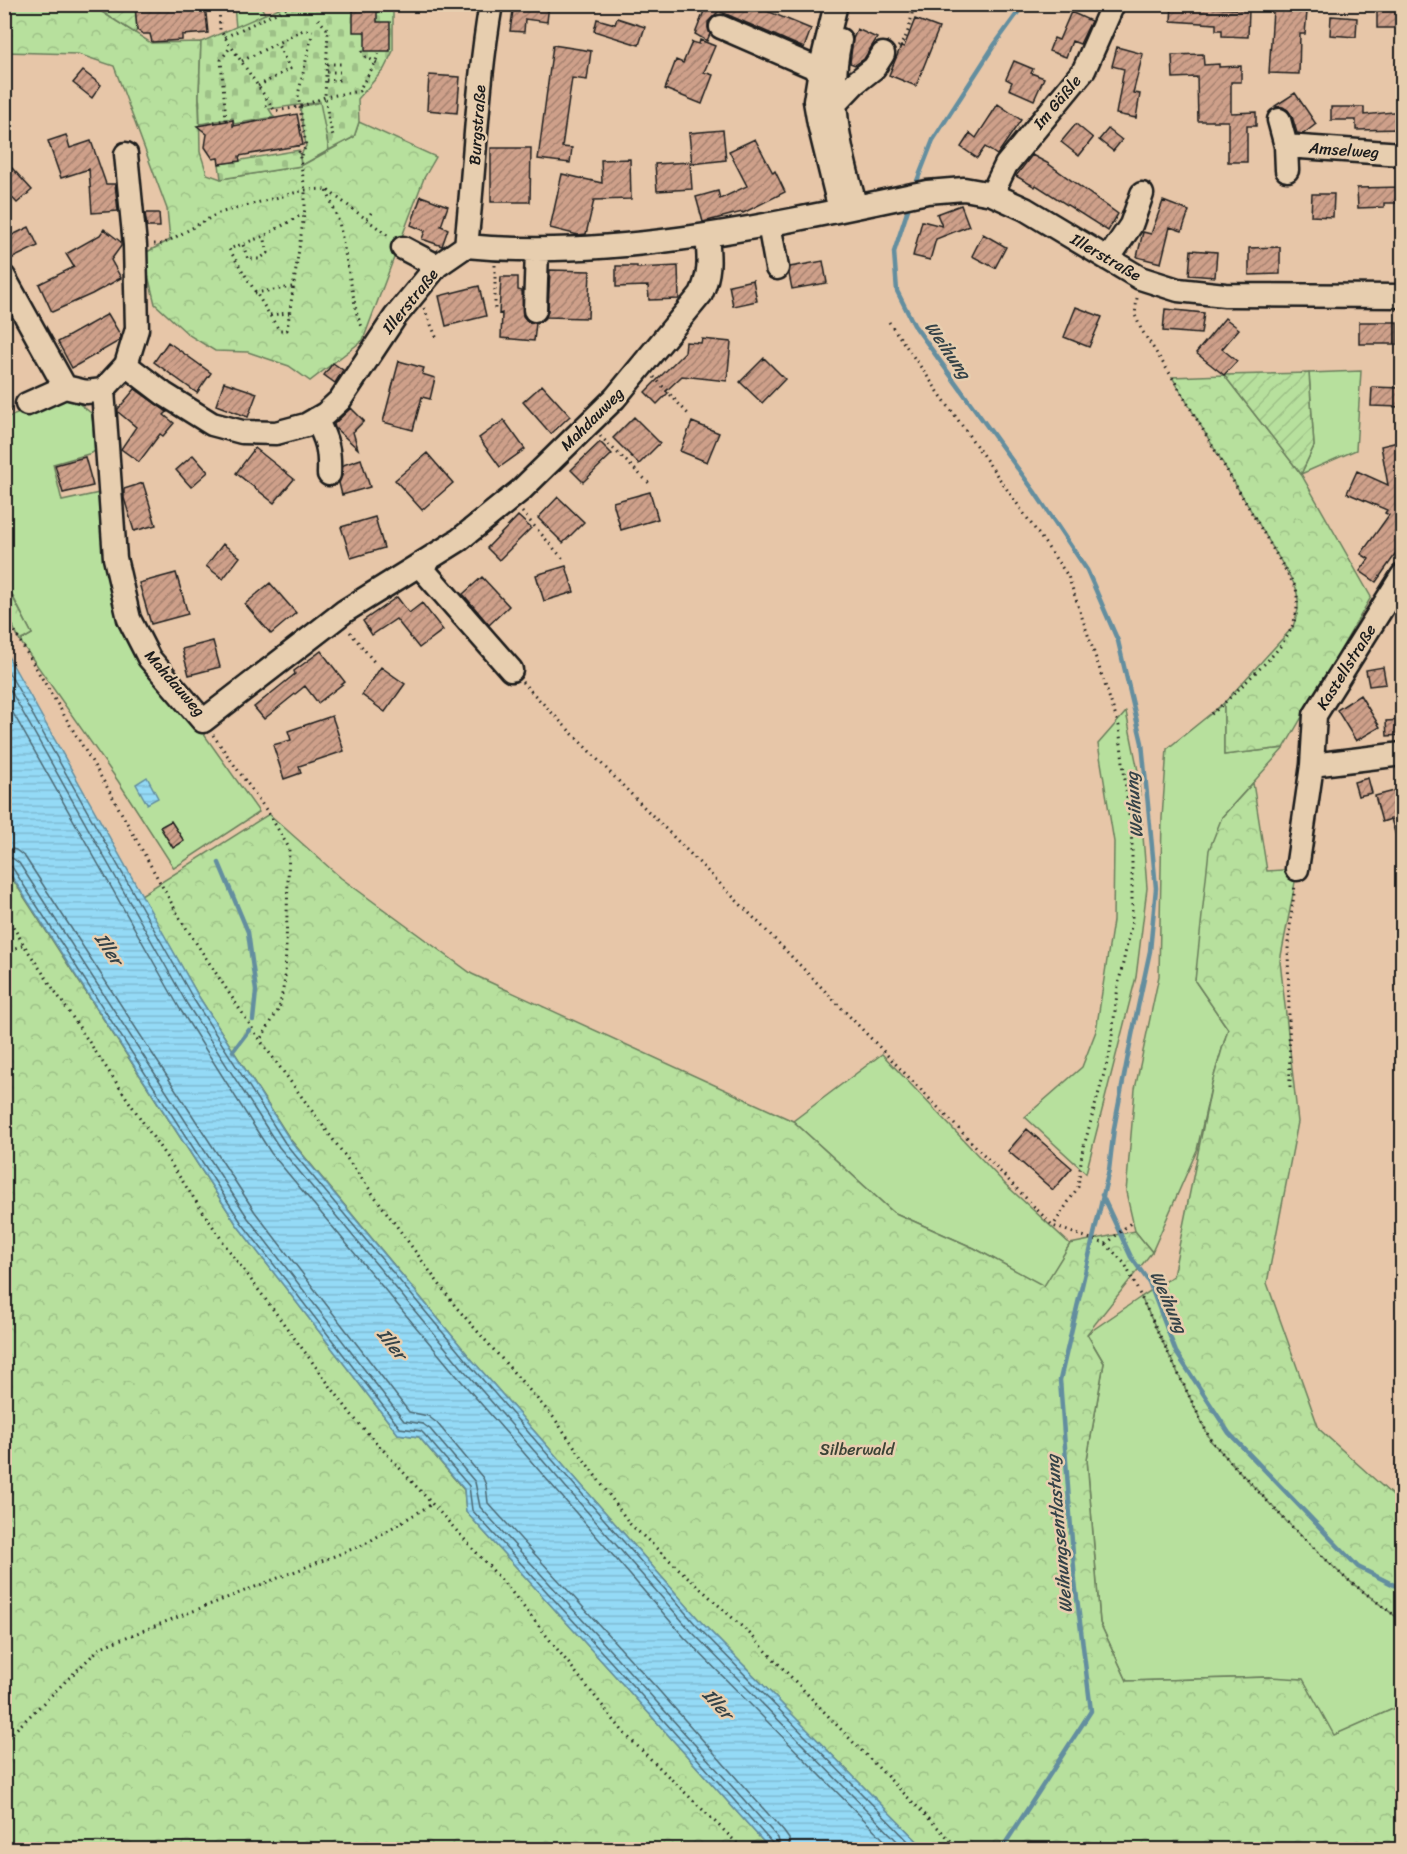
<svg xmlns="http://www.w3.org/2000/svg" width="1407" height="1854" font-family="Sriracha,sans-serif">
  <defs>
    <pattern id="forest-crowns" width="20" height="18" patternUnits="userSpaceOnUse" patternTransform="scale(1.5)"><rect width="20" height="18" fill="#b7e09d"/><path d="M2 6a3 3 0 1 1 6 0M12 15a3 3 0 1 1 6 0" fill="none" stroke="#9dc087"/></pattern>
    <pattern id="cemetery-stones" width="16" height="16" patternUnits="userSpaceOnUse" patternTransform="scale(1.5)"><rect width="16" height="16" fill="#b7e09d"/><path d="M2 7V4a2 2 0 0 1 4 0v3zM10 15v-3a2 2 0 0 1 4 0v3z" fill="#9dc087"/></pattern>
    <pattern id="garden-furrows" width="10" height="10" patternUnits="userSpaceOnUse" patternTransform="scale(1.5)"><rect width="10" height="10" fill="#b7e09d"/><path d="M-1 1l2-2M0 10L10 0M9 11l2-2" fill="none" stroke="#9dc087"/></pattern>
    <pattern id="water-rules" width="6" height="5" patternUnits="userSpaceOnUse" patternTransform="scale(1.5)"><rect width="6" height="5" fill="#94daf6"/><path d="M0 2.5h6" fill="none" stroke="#7fbad2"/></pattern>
    <pattern id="building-hatch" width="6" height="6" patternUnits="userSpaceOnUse" patternTransform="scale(1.5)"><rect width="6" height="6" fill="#cea08a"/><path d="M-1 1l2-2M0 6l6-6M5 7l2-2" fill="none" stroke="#a68270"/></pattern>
  </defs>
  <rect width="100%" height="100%" fill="#e7c6a8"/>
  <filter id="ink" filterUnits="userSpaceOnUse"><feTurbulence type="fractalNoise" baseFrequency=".0167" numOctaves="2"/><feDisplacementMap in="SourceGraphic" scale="12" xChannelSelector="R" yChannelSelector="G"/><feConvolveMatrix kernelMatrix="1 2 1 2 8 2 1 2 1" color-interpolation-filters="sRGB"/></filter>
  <g filter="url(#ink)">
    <path fill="#b7e09d" stroke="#6a7e5c" stroke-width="1.5" d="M234,5H260L265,14L236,28Z
      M321,102L329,150L301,166L300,156L306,146L300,107Z
      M1361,371L1356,450L1301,474L1314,446L1309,373Z
      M68,395L91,413L98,448L92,453L53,464L62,501L104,492L147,666L203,733L259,812L174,868L118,781L20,641L32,634L5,581L4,433L6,418Z
      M1224,703V755L1284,748L1222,817L1195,981L1228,1029L1212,1083L1197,1150L1152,1252L1135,1231L1126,1192L1135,1089L1159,976L1162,818L1167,749Z
      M1126,712L1138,771L1147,888L1136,977L1086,1173L1025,1117L1082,1067L1096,1031L1113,921L1114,842L1098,744Z
      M882,1054L1006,1185L1070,1244L1045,1287L974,1248L893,1212L793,1121Z
      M1141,1297L1211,1441L1343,1576L1398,1618L1402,1619V1705L1334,1736L1270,1677L1127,1681L1100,1623L1087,1459L1104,1363L1087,1334Z"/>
    <path fill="url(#forest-crowns)" stroke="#6a7e5c" stroke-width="1.5" d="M5,5H91L151,43L201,42L199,96L200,152L207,174L221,179L301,166L354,137L359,122L436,157L424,178L363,340L310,381L289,366L248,352L215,351L189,335L155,304L143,254L170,240L167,209L114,66L78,54L5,52Z
      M5,339L9,348L8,405L5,433Z
      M1224,375L1301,474L1371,597L1284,748L1224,755V703L1293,627L1298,610V599L1296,588L1292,580L1172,377Z
      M4,581L32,634L20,641L5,610Z
      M1253,783L1267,871L1297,869L1293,894L1280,961L1298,1122L1267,1283L1319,1429L1402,1504V1619L1398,1618L1343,1576L1286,1521L1211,1441L1141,1297L1173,1276L1212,1083L1228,1029L1195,981L1209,850L1222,817Z
      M269,814L341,878L472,974L793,1121L893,1212L974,1248L1044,1286L1070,1244L1135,1231L1152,1252L1087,1334L1104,1363L1087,1459L1100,1623L1127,1681L1270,1677L1303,1679L1334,1735L1402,1705V1849H925L701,1622L473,1361L290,1139L199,997L141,895Z
      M4,866L237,1225L398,1434L419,1437L464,1490L466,1512L637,1700L770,1849H5Z"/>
    <path fill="url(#cemetery-stones)" stroke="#6a7e5c" stroke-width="1.5" d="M286,5H393V51L384,69L358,99L359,122L354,137L329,150L320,102L269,109L274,117L234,124L233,118L200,124L199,96L201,42Z
      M299,150L301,166L221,179L219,164Z"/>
    <path fill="url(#garden-furrows)" stroke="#6a7e5c" stroke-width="1.5" d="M91,5H135L137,30L135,33Z
      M1309,373L1314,446L1301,474L1224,375Z"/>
    <path fill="url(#water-rules)" stroke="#648e9f" stroke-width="1.5" d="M5,651L199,997L290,1140L473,1361L701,1622L925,1849H770L637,1700L466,1512L464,1489L419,1437L398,1434L237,1225L5,866Z
      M147,777L158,798L147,804L136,784Z"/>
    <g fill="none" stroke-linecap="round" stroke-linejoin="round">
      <path stroke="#4c6873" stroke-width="1.5" d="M4,664L194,1000L285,1143L469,1364L697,1626L917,1850
        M4,679L187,1004L279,1147L463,1369L691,1631L906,1850
        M4,697L180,1009L271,1153L456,1375L684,1637L894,1850
        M4,847L16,850L25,857L255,1212L409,1412L428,1416L437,1423L483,1478L486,1485L488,1503L654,1685L784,1832L789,1839L790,1850
        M4,857L12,858L19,863L248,1218L404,1421L423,1424L430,1429L475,1482L480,1507L647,1691L778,1838L781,1850
        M4,864L9,865L12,867L241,1222L400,1428L421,1431L424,1434L469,1486L472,1510L642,1696L772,1843L774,1850"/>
      <path stroke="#648e9f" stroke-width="4.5" d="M915,186L933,140L995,44L1024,4
        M910,203L894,252L897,291L914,325L1034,491L1087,570L1118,641L1142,743L1156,888L1150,951L1132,1035L1114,1128L1109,1170L1060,1380L1075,1582L1091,1711L1001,1850
        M219,863L248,932L256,991L253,1020
        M233,1051L249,1030
        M1102,1195L1131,1257L1149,1282L1176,1352L1229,1433L1358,1567L1402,1589"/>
    </g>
    <path fill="url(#building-hatch)" stroke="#1c1c1c" stroke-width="1.5" d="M135,4H205L208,33L182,35V40L152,42L150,34H143L137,30Z
      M514,4H549L547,22L525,19L524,32L510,31Z
      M704,4H750L811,29L804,48L719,11L708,22V28L710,34L707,41L695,34L706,6Z
      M1172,4H1194V7L1249,10L1248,37L1222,36V30H1216V24L1171,21Z
      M1377,4H1402V28H1377Z
      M353,10H377V22H390V51H365V32H353Z
      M1273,10L1307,12L1305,34H1300L1299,74L1269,73Z
      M1071,12L1091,21L1080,44L1072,41L1066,57L1049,51L1054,38L1059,40Z
      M1331,16L1357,18L1356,37L1330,35Z
      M617,18L645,27L639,45L594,31L597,19L615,24Z
      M915,19L939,28L916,86L889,75L901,46L904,47Z
      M857,29L877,38L864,59L855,65L850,63L853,39Z
      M700,40L715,46L704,72L713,75L702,104L665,89L676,60L683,63L692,42L699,44Z
      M553,45L591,51L587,80L572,78L562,147L572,148L570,163L538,159Z
      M1117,47L1143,54L1133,93L1140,94L1136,118L1116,114L1124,69L1112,66Z
      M1203,54L1204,65L1219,64V67L1241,66V82H1231V113L1256,112V126H1247V162H1228V121H1198L1197,77L1173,78L1172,55Z
      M1014,61L1033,69L1031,73L1044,78L1034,100L1009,89L1012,82L1006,79Z
      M83,71L101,85L92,98L73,83Z
      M429,75L460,77L457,113L427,110Z
      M1295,93L1316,124L1303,134L1297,133L1292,116L1288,110L1283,107L1275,106Z
      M998,104L1021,120L997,155L985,147L977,158L961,147L970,133L976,138Z
      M1331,107H1364V115L1402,111V129L1356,130V120H1331Z
      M297,114L303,145L239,156L240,161L219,164L218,158L213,159L205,147L207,134L197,126L233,120V126Z
      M1076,124L1093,138L1079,156L1061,142Z
      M1108,129L1122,140L1113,151L1099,140Z
      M723,130L726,160L692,164L689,133Z
      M66,135L70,148L91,141L106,184H115L118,211L92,213L89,169L61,178L48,141Z
      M755,139L773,173L775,171L785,192L743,213L742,212L703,222L696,197L718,191L720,199L747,186L729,151Z
      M491,148H531L530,202H491Z
      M1032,155L1047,163L1118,214L1108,231L1036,185L1035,187L1016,176Z
      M630,159L631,199L594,200L586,234L578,235L550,228L562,174L602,183L601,160Z
      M690,162L692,189L657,191L655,164Z
      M12,168L32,190L17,203L4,189V175Z
      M1402,187V203H1384V207L1358,208L1357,188Z
      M1312,194H1334L1333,217L1311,216Z
      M421,196L448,206L441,226L448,229L442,246L422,239L425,231L411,225Z
      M1163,201L1189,211L1182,231L1170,227L1161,263L1137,257L1143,232L1151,234Z
      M961,205L969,226L936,239L930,260L913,256L922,221L942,226L937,214Z
      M145,213H159L160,227H147Z
      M29,227L38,246L11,259L4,245V239Z
      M104,229L121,242V246L111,260L121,278L92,294L52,312L39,284L74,267L66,254L100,235Z
      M983,234L1006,247L995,268L972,256Z
      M1280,247V274L1249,275V248Z
      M1191,250L1217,252L1215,277L1189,275Z
      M823,261L827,283L792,289L789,274L790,267Z
      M616,266H637V268L678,266L679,299L649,300L648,286L616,287Z
      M550,270L590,271L588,318L546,317L548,310Z
      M501,277H518V290L522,291L523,316L528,322L536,323L534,341L501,338L502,313L499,314Z
      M753,280L757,301L733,306L729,285Z
      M479,286L486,316L446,326L439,296Z
      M1076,307L1102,317L1089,347L1064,337Z
      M1165,309L1204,313L1201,334L1163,331Z
      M108,314L121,336L119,341L72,368L58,342Z
      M1225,318L1239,329L1222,349L1237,361L1224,375L1196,353Z
      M1359,322H1397V344H1359Z
      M702,339L731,342L727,381L682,376L666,391L668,393L657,404L645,392L685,352L686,342L701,343Z
      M168,342L211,373L197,393L154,362Z
      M764,358L785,379L762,403L740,382Z
      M399,361L424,368L422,374L435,378L430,399L422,397L413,430L383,422Z
      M333,363L343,370L335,383L324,375Z
      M224,382L257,393L248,417L216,405Z
      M542,385L570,416L551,434L523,402Z
      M1372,387L1402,388L1401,407L1371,406Z
      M135,389L167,412L164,415L174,423L163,436L160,434L139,462L121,449L136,427L118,412V409Z
      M351,408L364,421L353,432L358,449L335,428L334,424Z
      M634,417L660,443L639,464L613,438Z
      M504,420L525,449L500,467L479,438Z
      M692,422L719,433L707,462L680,451Z
      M1402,441V545L1376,582L1360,571L1369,559L1361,554L1389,515L1385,513L1387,510L1347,493L1357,471L1388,485L1381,446Z
      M600,442L612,454L583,482L571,470Z
      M255,448L294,479L274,503L236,473Z
      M427,453L453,483L422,510L395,480Z
      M193,455L208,472L191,487L176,470Z
      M85,457L93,486L63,493L55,465Z
      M361,459L370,487L342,495L339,483L342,475L343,465Z
      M143,483L156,525L134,531L124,498V489Z
      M650,492L658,519L621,530L613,502Z
      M558,497L584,522L563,543L538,518Z
      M518,516L531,528L499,560L487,548Z
      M375,517L384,548L351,558L341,527Z
      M223,544L240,557L223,579L206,566Z
      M566,566L574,592L544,601L536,575Z
      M176,573L188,614L151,624L139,583Z
      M482,577L509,606L489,625L463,594Z
      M270,583L296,613L271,634L245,604Z
      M397,597L409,613L422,603L443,630L419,648L396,619L372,635L363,621Z
      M213,641L220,667L189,675L182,649Z
      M321,651L345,682L318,703L305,686L264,719L254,707L295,674L294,671Z
      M381,667L405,684L385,712L362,695Z
      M1383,667L1386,684L1369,686L1366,670Z
      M1360,695L1380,727L1356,741L1337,710Z
      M332,716L344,751L299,766L301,773L284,779L273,745L291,740L288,731Z
      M1402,720V735L1387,736L1386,721Z
      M1368,778L1372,793L1358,796L1354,782Z
      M1402,789V846H1399L1391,819L1382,822L1375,796Z
      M171,821L184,841L173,848L160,827Z
      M1027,1129L1072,1168L1053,1190L1008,1151Z"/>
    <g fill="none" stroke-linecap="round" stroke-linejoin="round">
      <defs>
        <path id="minor" d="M836,4L820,70L815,101L819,124L840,210
          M721,27L820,70
          M840,40C827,97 840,153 856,207
          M834,105L855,83L874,68L883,54
          M1279,120L1286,146L1287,170
          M1286,146L1402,154
          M126,154L135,245L137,329L126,365
          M992,194L1006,165L1084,70L1113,4
          M769,224L777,268
          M466,246C475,165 477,84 491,4
          M403,248L437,266
          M1108,259L1131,225L1142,194
          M4,277L65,387
          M535,310L537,250
          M103,390L115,558L129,619L149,658L203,721L345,611L459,540L521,490L615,398L701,294C711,272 709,258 707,235
          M27,404L65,387L86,392L103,390L126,365L164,394L212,424L242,432L276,433L306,425L325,414L340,400L395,317L437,266L466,246C617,261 780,223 927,192L964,189L992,194L1025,209L1140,278L1178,290L1225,295L1402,296
          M316,419C327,440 330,450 329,474
          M419,565L511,670
          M1312,765L1402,754
          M1297,869L1312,765L1315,715L1402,576"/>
      </defs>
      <use href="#minor" stroke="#1c1c1c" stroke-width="27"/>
      <path stroke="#1c1c1c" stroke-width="3" stroke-dasharray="1.5 4.5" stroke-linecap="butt" d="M219,4L220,30L275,111L300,107L325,97L359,91C366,76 376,66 379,51
        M318,19L328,30L325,97L329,122L334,140
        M225,37L291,6
        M898,47C909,37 912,18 913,4
        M362,51L366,57L377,63
        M242,61L303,30L313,31
        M327,64H341
        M327,72H340
        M326,80H340
        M258,86L290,69L277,43
        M265,106L271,105
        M214,122L226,120L221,60L231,46
        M298,145L305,190V208L287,330H279L229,249L264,236L303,214
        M301,155L306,146L298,95L312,35
        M327,191L339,222L357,315L363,329
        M367,219L373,210
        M154,244H163L219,213L305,190L326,189L390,237
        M243,245L248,259H259L268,253L264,236
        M495,265V309
        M255,293L292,287
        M1137,298L1135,315L1141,329L1172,377L1296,588C1303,627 1279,650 1253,675C1239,689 1225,703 1209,716
        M424,308L437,339
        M270,315L289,313
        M889,322L1068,576L1119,726L1132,843V922L1118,986L1110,1052L1082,1153L1078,1187L1053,1226
        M654,377L690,416
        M4,413L11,410
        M600,436L651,485
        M522,512L564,560
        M4,610L21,643L107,787L181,920L260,1040L456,1307L554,1418L630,1524L750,1634L853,1742L960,1850
        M350,632L375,663
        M522,682L632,795L758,922L1053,1226L1106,1244L1125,1264L1211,1441L1286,1521L1343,1576L1398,1618L1402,1619
        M213,735L269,814L289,848L285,979L279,1009L260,1040
        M4,911L24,945L228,1249L354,1418L506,1585L625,1734L744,1850
        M4,952L24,945
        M1290,1087L1288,943L1295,885
        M1106,1244L1133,1221
        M4,1741L101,1647L365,1544L432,1504"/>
      <use href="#minor" stroke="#e7ceaf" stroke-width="22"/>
    </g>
  </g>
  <g text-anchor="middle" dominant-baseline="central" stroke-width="5" stroke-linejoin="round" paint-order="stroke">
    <g font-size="16" fill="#1c1c1c" stroke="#e7ceaf">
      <text transform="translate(1057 102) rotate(-50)">Im Gäßle</text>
      <text transform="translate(477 125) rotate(-86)">Burgstraße</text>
      <text transform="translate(1344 150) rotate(4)">Amselweg</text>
      <text transform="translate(1106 257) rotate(30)">Illerstraße</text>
      <text transform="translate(410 301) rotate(-51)">Illerstraße</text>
      <text transform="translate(592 419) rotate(-45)">Mahdauweg</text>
      <text transform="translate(1346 667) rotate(-58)">Kastellstraße</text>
      <text transform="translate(175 683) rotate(49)">Mahdauweg</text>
    </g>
    <g font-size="16" fill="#3b4336" stroke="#e7ceaf">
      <text x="857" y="1449">Silberwald</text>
    </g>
    <g font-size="18" font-style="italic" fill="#344248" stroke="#e7ceaf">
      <text transform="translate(948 350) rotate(55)">Weihung</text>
      <text transform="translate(1134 805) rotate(-95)">Weihung</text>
      <text transform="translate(109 949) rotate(56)">Iller</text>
      <text transform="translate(1169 1302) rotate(66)">Weihung</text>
      <text transform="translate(392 1344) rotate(51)">Iller</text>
      <text transform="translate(1059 1534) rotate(-95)">Weihungsentlastung</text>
      <text transform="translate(718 1704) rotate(47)">Iller</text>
    </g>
  </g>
  <rect width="1407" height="1854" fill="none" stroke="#e7ceaf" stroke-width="24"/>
  <rect x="12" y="12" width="1383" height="1830" fill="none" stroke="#1c1c1c" stroke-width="2" filter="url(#ink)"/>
</svg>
